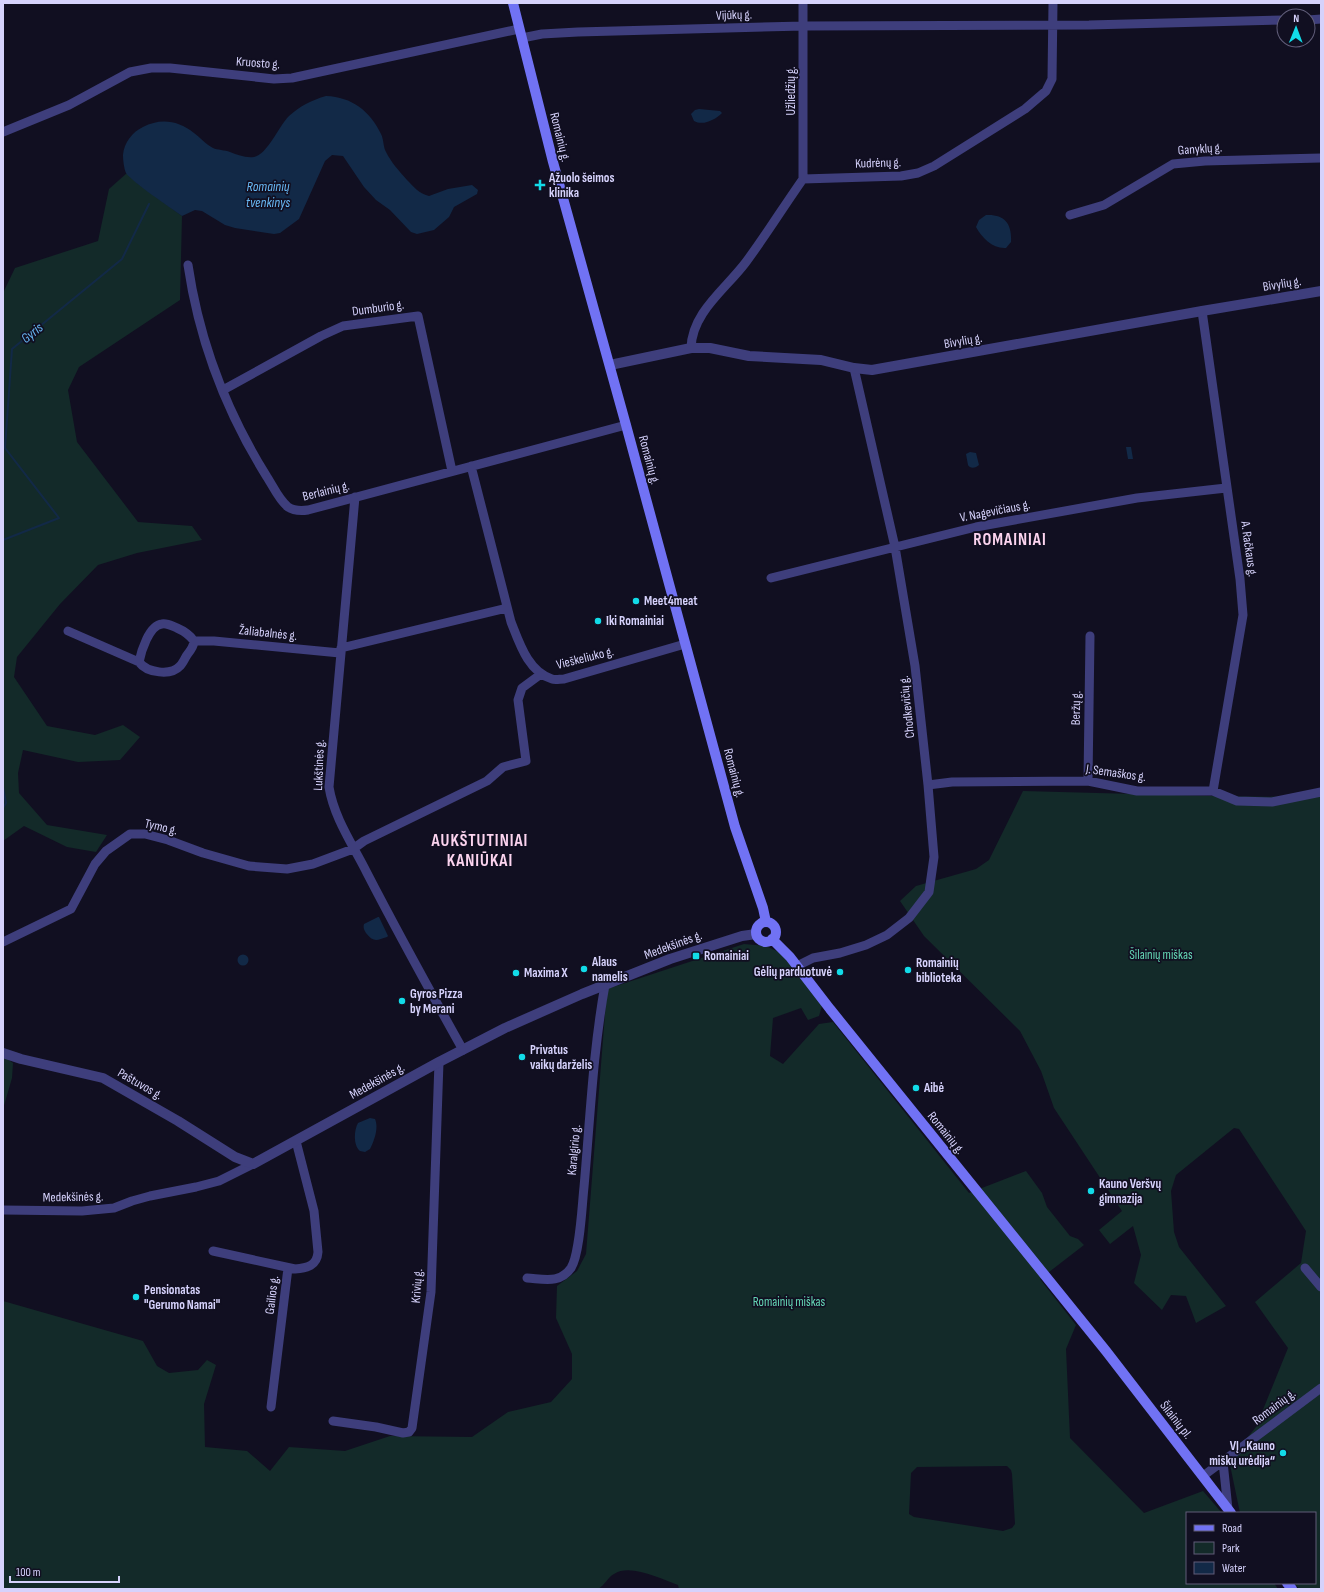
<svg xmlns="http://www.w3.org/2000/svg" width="1324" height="1592" font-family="'Sofia Sans Condensed',sans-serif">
  <rect width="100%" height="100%" fill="#110f21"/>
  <path fill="#132a29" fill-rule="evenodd" d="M127,173L137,183L182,216L180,300L79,367L68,390L77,442L138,522L192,526L202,540L137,553L98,565L60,604L17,657L14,677L47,726L95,735L123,725L140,737L120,760L78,762L23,750L18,773L19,793L47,825L107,835L96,852L67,847L24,826L3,841V293L15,268L98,241L109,189Z
    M1023,791L1209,796L1309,797L1321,795V1589H1299L1294,1583H1315V1513H1240L1229,1460L1256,1427L1288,1348L1255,1302L1301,1263L1306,1231L1239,1129L1234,1128L1176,1175L1171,1191L1174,1232L1179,1247L1226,1306L1196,1323L1186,1296L1171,1295L1162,1310L1134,1283L1141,1255L1133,1226L1110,1244L1099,1230L1122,1211L1054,1108L1041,1071L1020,1031L924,936L900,901L916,886L976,869L989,860Z
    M744,944L766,946L785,955L822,1006L819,1016L808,1020L801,1008L773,1018L770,1056L783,1064L819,1024L833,1022L969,1193L1026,1171L1042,1193L1047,1207L1070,1236L1078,1239L1084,1245L1040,1279L1076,1325L1066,1349L1070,1438L1144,1513L1203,1491L1222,1513H1187V1583H1274L1278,1589H679L678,1585C661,1579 630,1563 614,1574C608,1577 605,1585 598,1589H3V1301L143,1341L157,1366L169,1373L198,1370L207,1360L216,1365L204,1404L205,1447L247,1451L270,1471L289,1447L345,1451L390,1436L472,1437L508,1412L551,1402L572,1379V1354L556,1318L557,1286L577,1271L586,1254L607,989ZM1007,1466L1011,1470L1012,1474L1015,1524L1012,1528L1003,1531L914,1517L909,1514L911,1473L917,1467Z
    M3,1056L13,1063L12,1078L3,1109Z"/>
  <path fill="#122947" d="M326,96C352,97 370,111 381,134C384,140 383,147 386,152C391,162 399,171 407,180C414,187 418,193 429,196L448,189L472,185L478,190L477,194L454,207L449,217L434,230L417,234L411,232L390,210L376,200L364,187L343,156L332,155L325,161L299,219L280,233L274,234L235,228L225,225L202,211L195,210L182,216C171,208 132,182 126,173C124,169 123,160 123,155C124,143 132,132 143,127C160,118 178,120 194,133C200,137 205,144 213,148C217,150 225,150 230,152C238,155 245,158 254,157C267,155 279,126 289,116C300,106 312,100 326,96Z
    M699,109L720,111L722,113C715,120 703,126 694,121L691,114L695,110Z
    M986,215C1005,214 1012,224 1011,242L1006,248C993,249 982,238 976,227L979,220Z
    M1126,447H1131L1133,459H1128Z
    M970,452L976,453L979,465C976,468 970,469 968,465L966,454Z
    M378,917H379L388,936L387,937C377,940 374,943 366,933C364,930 363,928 364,924Z
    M237.5 960a5.5 5.5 0 1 1 11 0a5.5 5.5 0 1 1-11 0Z
    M370,1118L375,1119C379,1128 374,1141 370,1149L365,1152L360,1151C353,1145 354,1130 358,1123Z"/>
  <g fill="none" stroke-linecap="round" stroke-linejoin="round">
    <path stroke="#122947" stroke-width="2" d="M3,540L59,518L5,448L12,349L122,259L149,204
      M3,787L6,803L3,808"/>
    <path stroke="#3e3e7c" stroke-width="9" d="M803,3V179
      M1308,20L1321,19
      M522,38L542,34L578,32L804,26L1089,25L1284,20
      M3,132L69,105L130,72L151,68H170L274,79L292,78L519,29
      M1070,215L1104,205L1173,164L1205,161L1321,158
      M188,265C199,340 227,413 267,477C273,486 279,500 288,507C294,511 301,511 308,510L626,425
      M1202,311L1240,579L1243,615L1213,791
      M691,348C692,312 726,289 746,262C766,235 784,206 803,179L901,176L918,173L934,166L1025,109L1046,91L1052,79L1053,3
      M223,390L321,336L343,326L418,316L452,471
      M471,466L511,622C519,642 528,672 552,679C555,680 560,679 564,679L685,644
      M355,497L329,787C334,818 353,845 367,873C398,933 430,991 463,1050
      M771,578L976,527L1137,498L1226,488
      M68,631L139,662
      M194,641C194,646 191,650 187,655C185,658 183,663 180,666C171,676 147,673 139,662C141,652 149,625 162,624C167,623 172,626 177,628C184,631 189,634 194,641H214L340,653
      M341,648L507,608
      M1088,781L1090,636
      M928,785L952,782L1088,781L1137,791H1213L1237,801L1272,802L1321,792
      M3,942L71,909L95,864L106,851L130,834H145L168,840L203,853L249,866L287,869L313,864L353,849L364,841L487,781L503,767L526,761L518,700L522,688L541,674
      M797,966L813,958L840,953L866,945L887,935L909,918L929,892L934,857L928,785L915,666L895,547L854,368
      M3,1210L82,1211L114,1208L132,1201L150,1196L196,1187L219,1181L253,1164
      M213,1251L295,1269C307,1268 317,1266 318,1252L314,1211L296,1141
      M1305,1268L1321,1287
      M527,1278C544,1279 560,1284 571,1268C580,1254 582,1205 584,1187C590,1120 593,1051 605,985
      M271,1407L288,1268
      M333,1421L376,1427L403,1433L409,1432L412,1428L431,1292L439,1062
      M1223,1462L1228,1509
      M1203,1476L1321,1388"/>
    <path stroke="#3e3e7c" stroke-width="10" d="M610,365L691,348H710L749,356L821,360L854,368L872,370L1202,311L1321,291
      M3,1053L21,1059L103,1078L178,1121L235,1157L253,1164L439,1062L505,1028L582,994L670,959L742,936L756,934"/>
    <path stroke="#7172f4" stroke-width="10" d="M513,3L553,162L626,425L735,827L763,908L766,922
      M756 932a10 10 0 1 1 20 0a10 10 0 1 1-20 0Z
      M772,939L790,957L830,1009L1106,1351L1231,1513
      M1287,1583L1292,1589"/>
  </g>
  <g fill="#12dbe8" stroke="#110f21" stroke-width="1.5">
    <path d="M538 179h4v4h4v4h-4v4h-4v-4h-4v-4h4z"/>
    <circle cx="636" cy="601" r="4"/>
    <circle cx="598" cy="621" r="4"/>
    <rect x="692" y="952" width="8" height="8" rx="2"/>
    <circle cx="584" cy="969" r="4"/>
    <circle cx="908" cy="970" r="4"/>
    <circle cx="840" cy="972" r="4"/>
    <circle cx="516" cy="973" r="4"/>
    <circle cx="402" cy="1001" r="4"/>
    <circle cx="522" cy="1057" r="4"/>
    <circle cx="916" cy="1088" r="4"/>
    <circle cx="1091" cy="1191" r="4"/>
    <circle cx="136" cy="1297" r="4"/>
    <circle cx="1283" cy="1453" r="4"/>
  </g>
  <g text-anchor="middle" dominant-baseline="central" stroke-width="3.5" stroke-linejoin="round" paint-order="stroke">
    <g font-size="13" fill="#d6d2fc" stroke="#110f21">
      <text transform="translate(734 15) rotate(-2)">Vijūkų g.</text>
      <text transform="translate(258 63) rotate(4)">Kruosto g.</text>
      <text transform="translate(791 91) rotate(-90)">Užliedžių g.</text>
      <text transform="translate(560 137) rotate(76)">Romainių g.</text>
      <text transform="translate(1200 149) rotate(-4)">Ganyklų g.</text>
      <text transform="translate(878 163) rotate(-2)">Kudrėnų g.</text>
      <text transform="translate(1282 284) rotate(-9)">Bivylių g.</text>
      <text transform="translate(378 308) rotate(-8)">Dumburio g.</text>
      <text transform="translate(963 341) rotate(-10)">Bivylių g.</text>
      <text transform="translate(649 460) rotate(75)">Romainių g.</text>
      <text transform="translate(326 491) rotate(-14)">Berlainių g.</text>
      <text transform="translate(995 511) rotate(-11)">V. Nagevičiaus g.</text>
      <text transform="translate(1249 549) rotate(82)">A. Račkaus g.</text>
      <text transform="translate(268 633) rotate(6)">Žaliabalnės g.</text>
      <text transform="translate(585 658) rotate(-14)">Vieškeliuko g.</text>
      <text transform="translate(907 707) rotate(-96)">Chodkevičių g.</text>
      <text transform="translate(1076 708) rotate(-89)">Beržų g.</text>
      <text transform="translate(319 765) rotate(-88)">Lukštinės g.</text>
      <text transform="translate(734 773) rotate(75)">Romainių g.</text>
      <text transform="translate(1116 773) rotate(8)">J. Semaškos g.</text>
      <text transform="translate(161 827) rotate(13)">Tymo g.</text>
      <text transform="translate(673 945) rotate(-20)">Medekšinės g.</text>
      <text transform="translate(377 1081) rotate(-29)">Medekšinės g.</text>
      <text transform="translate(140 1084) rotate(30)">Paštuvos g.</text>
      <text transform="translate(946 1133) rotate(51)">Romainių g.</text>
      <text transform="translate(574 1150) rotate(-85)">Karalgirio g.</text>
      <text transform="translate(73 1197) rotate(-1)">Medekšinės g.</text>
      <text transform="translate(417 1286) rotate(-86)">Krivių g.</text>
      <text transform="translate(272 1295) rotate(-83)">Gailios g.</text>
      <text transform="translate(1274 1407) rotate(-37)">Romainių g.</text>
      <text transform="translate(1176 1420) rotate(52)">Šilainių pl.</text>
    </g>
    <g font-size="13" font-weight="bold" fill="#d6d2fc" stroke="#110f21" text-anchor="start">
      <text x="549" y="178">Ąžuolo šeimos<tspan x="549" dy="15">klinika</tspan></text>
      <text x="644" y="601">Meet4meat</text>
      <text x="606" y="621">Iki Romainiai</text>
      <text x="704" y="956">Romainiai</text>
      <text x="592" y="962">Alaus<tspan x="592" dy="15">namelis</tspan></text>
      <text x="916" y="963">Romainių<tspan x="916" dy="15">biblioteka</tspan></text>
      <text x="832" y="972" text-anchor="end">Gėlių parduotuvė</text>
      <text x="524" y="973">Maxima X</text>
      <text x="410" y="994">Gyros Pizza<tspan x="410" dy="15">by Merani</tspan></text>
      <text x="530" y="1050">Privatus<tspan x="530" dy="15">vaikų darželis</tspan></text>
      <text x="924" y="1088">Aibė</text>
      <text x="1099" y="1184">Kauno Veršvų<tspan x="1099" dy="15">gimnazija</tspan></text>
      <text x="144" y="1290">Pensionatas<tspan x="144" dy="15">"Gerumo Namai"</tspan></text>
      <text x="1275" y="1446" text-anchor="end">VĮ „Kauno<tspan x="1275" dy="15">miškų urėdija“</tspan></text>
    </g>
    <g font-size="13" fill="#64d6b5" stroke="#110f21">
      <text x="1161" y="955">Šilainių miškas</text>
      <text x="789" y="1302">Romainių miškas</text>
    </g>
    <g font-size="14" font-style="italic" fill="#68b8f4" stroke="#110f21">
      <text x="268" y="186">Romainių<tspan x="268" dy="16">tvenkinys</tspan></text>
      <text transform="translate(32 333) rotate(-39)">Gyris</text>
    </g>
    <g font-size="17" font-weight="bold" letter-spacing="1" fill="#fcd4ef" stroke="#110f21">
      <text x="1010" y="540">ROMAINIAI</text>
      <text x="480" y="841">AUKŠTUTINIAI<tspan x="480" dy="20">KANIŪKAI</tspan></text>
    </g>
  </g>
  <rect width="1324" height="1592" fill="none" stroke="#d6d2fc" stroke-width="8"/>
  <rect x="1186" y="1512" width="130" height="72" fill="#110f21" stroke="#605d79"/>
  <rect x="1194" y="1525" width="20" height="6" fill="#7172f4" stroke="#605d79"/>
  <text x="1222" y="1532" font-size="12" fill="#d6d2fc">Road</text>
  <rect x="1194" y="1542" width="20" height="12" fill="#132a29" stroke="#605d79"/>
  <text x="1222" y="1552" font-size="12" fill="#d6d2fc">Park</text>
  <rect x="1194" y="1562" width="20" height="12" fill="#122947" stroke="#605d79"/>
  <text x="1222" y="1572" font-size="12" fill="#d6d2fc">Water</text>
  <g transform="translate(1296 28) rotate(1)"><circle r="19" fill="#110f21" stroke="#605d79"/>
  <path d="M0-3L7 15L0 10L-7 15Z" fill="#12dbe8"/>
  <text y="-6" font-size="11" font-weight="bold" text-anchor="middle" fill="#d6d2fc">N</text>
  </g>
  <path d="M10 1576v6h109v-6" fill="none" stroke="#d6d2fc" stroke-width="2"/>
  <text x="16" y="1576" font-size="12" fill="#d6d2fc" stroke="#110f21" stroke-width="3" paint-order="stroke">100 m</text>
</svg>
